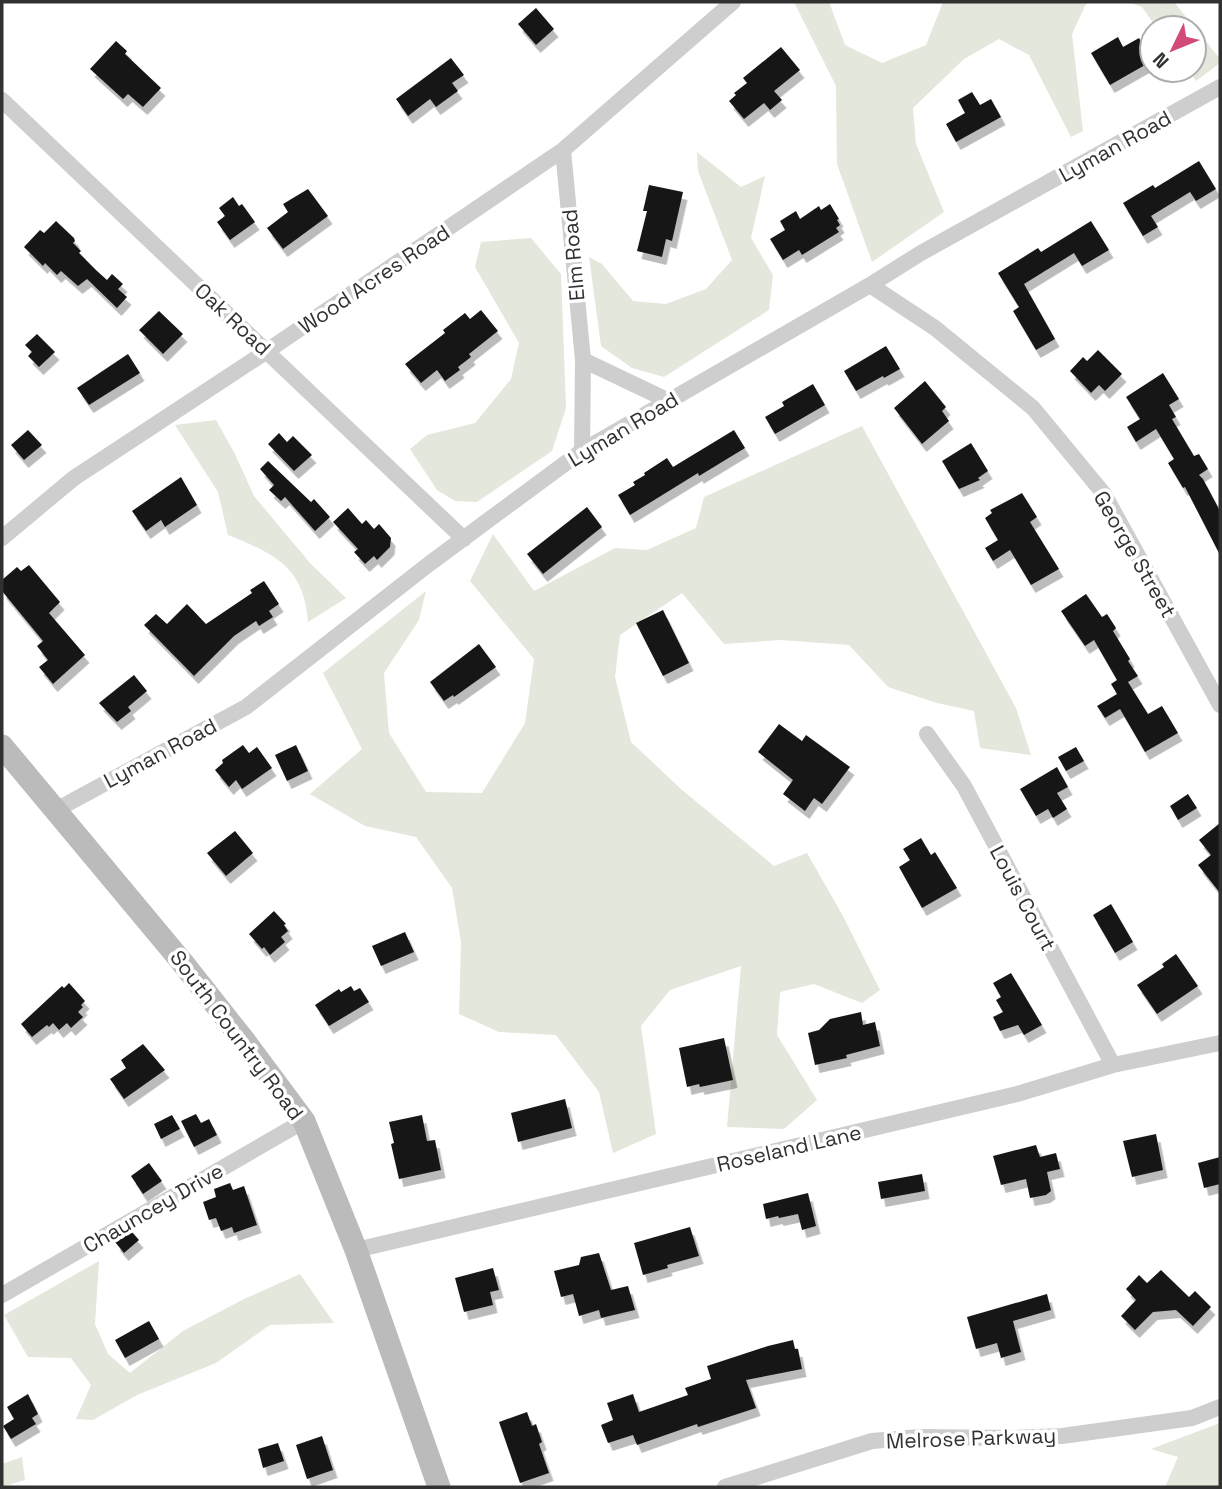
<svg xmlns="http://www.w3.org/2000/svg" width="1222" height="1489" font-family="'Space Grotesk',sans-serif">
  <defs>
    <filter id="shadow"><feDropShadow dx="4.5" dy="8" stdDeviation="0" flood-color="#0004"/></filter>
  </defs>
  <rect width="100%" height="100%" fill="#fff"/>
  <path fill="#e4e7db" d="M794,2H829L845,45L882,63L926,45L943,2H1091L1086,4L1072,34L1083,131L1071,137L1029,55L999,39L964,59L913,108L916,144L944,212L872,262L837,164L836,86Z
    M1128,2H1174L1220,59V63L1196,81L1188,70H1194V28H1157L1142,7Z
    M697,152L741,187L765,176L751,238L773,275L769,310L664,377L632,368L601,346L589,257L602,264L633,301L666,304L706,289L732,260L698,171Z
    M531,238L561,274L566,408L552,451L477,502L455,501L437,490L410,449L427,435L475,423L511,379L519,343L475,267L481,242Z
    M216,420L235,454L254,496L310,563L346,598L308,622C304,567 275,554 228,535L218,492L175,425Z
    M862,426L1016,708L1031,755L980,748L974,711L937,703L888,687L849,645L780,640L724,644L682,593L620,635L615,677L631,742L681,789L774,866L807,853L843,916L880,990L862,1003L814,984L780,992L777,1035L817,1100L784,1129L727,1127L741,966L670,990L641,1026L656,1134L613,1153L599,1092L556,1035L499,1032L459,1014L461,942L452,888L416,837L365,826L310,794L362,749L323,673L426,591L419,620L384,673L389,733L426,792L482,793L525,723L534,659L470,581L493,534L534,591L615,548L647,550L696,528L704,497Z
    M99,1261L95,1324L108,1354L130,1373L183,1331L244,1299L300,1274L334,1323L270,1325L216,1363L137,1395L93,1420L76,1419L91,1385L71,1358L28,1357L4,1315Z
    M1220,1423V1487H1165L1178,1457L1151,1449Z
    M22,1457L25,1480L2,1487V1464Z"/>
  <path fill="#181818" filter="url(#shadow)" d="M536,8L554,29L536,45L518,24Z
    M1118,37L1123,47L1139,38L1152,61L1110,85L1091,53Z
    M116,41L127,51L125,54L161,88L143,107L128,94L123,99L90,69Z
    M781,47L800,70L774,91L782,100L770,110L764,103L744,119L729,101L736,95L734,93L747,83L743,78Z
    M451,58L464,75L452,83L458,91L436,107L430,99L408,116L396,99Z
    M972,92L980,105L991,99L1001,117L956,142L946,124L965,113L958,100Z
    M1199,161L1216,189L1196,201L1190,192L1151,216L1158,227L1143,236L1123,203L1153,185L1155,188Z
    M649,185L683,192L672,241L666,239L662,257L637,251L647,211H643Z
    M308,189L328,216L283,249L267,228L288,212L283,204Z
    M233,197L239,206L242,204L255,222L230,240L217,222L225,216L219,208Z
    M830,204L839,219L837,220L840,225L836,228L839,232L802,255L799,250L783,260L770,239L785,230L780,221L796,211L800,219L819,206L821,210Z
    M56,221L74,238L75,241L73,243L81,251L79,253L97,271L107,280L112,274L123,284L118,289L127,297L117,308L87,279L78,286L61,271L57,275L45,263L43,266L24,247L40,230L44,233Z
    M1091,221L1109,250L1082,266L1074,253L1024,284L1055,339L1036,350L1013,311L1019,307L998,273L1038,248L1041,252Z
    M481,310L498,331L469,354L471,357L458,367L460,370L445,381L437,370L421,383L405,364L445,333L443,330L465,313L470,319Z
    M159,311L183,334L163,354L139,330Z
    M37,334L55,352L39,367L28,356L32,352L25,345Z
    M886,346L900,369L884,378L883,376L856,391L844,371Z
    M1098,350L1122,374L1105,391L1099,385L1091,393L1070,371L1083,357L1087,361Z
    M128,354L140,373L89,405L77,388Z
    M1163,373L1179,399L1169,405L1176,417L1172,419L1194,456L1199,454L1208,469L1199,475L1203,479L1220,511V555L1185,487L1183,488L1168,463L1174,459L1156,429L1136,442L1127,427L1140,419L1126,397Z
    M925,381L946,407L942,411L949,421L922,444L894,408Z
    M813,384L825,405L775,434L765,417L784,406L782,402Z
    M28,430L42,445L24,460L11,445Z
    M734,430L745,448L699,476L698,473L630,515L618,495L635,485L633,482L645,475L644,473L667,458L673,467Z
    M279,433L287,442L293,436L312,455L294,471L268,444Z
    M971,443L988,471L978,478L980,480L959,489L942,461Z
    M268,461L311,502L314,499L330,517L315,531L285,497L281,501L269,490L274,485L260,469Z
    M181,477L197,505L165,527L161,520L146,531L132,511Z
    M1022,493L1037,517L1030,522L1059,569L1031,585L1010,550L993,561L985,548L998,540L985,518L992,513L990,510Z
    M587,507L602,527L543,574L527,554Z
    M348,508L362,524L366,520L374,529L379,524L391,538L390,547L377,560L374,556L365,564L354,552L358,549L333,522Z
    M29,565L60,602L49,613L85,655L53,684L39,667L48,660L37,646L43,641L2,591V580L17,567L21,571Z
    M264,581L279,604L269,611L273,617L259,626L256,621L234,636L194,676L144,625L156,614L167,624L187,604L206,624L252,593L250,590Z
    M1086,594L1102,617L1107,614L1116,628L1113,631L1130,659L1128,661L1138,676L1128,682L1148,714L1162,706L1178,733L1145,752L1120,709L1105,718L1097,706L1117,694L1111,684L1117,680L1094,640L1085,646L1061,611Z
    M663,610L689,663L663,676L636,623Z
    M479,644L496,667L454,697L453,695L444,701L430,682Z
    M134,675L147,691L128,707L131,711L117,722L99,703Z
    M779,724L802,741L806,735L850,767L822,804L814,798L805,811L783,794L793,780L758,752Z
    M243,745L249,753L257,747L272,768L242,789L236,780L229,787L215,770L223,763L222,760Z
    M296,745L308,771L287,781L275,755Z
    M1076,747L1084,761L1066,771L1058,757Z
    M1057,767L1068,787L1057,793L1067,809L1053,818L1048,809L1036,816L1020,789Z
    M1188,794L1197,808L1178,820L1170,806Z
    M1220,823V893L1198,865L1211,855L1199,840Z
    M235,831L253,853L226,876L207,853Z
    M921,838L931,855L935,852L957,888L922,908L899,867L910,860L903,849Z
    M1111,904L1133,942L1115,953L1093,915Z
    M274,911L286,924L284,925L288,931L281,937L285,942L270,955L264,947L262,949L249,934Z
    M405,932L414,952L381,966L372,946Z
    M1176,954L1198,986L1157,1014L1137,985L1164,967L1162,964Z
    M1011,973L1042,1025L1024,1035L1018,1025L1000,1031L993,1017L1003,1012L996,1000L1001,997L993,983Z
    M69,983L85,1001L81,1005L83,1007L78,1012L83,1017L71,1028L67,1023L59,1030L53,1023L49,1027L47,1025L32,1037L21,1024L62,986L64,988Z
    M351,986L354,991L360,988L369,1002L329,1026L315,1005L339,989L341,992Z
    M861,1012L863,1025L875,1022L880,1046L846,1055L847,1058L815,1065L808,1033L819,1030L830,1019Z
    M724,1038L733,1080L700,1087L699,1084L687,1087L679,1048Z
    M143,1044L165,1070L124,1099L110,1079L126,1068L121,1060Z
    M565,1099L572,1128L518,1142L511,1113Z
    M196,1114L201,1123L209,1119L217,1135L194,1147L181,1121Z
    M172,1115L180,1129L161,1139L154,1124Z
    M422,1115L427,1141L435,1140L441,1170L399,1179L391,1144L394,1143L389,1122Z
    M1156,1134L1163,1170L1132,1177L1123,1141Z
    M1036,1145L1040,1157L1056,1153L1060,1169L1047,1172L1051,1191L1046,1195L1030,1198L1026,1179L1001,1185L993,1156Z
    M1220,1157V1184L1204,1188L1198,1163Z
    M149,1163L162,1181L143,1194L131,1176Z
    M922,1174L925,1191L881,1199L878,1182Z
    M230,1183L233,1190L244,1186L257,1225L234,1233L232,1227L221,1231L216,1218L209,1220L203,1202L216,1197L214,1189Z
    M808,1193L816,1226L802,1230L798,1214L779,1218L778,1216L766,1219L763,1204Z
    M690,1227L699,1256L667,1265L668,1268L643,1275L634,1243Z
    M132,1232L139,1240L124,1253L115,1242Z
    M599,1253L611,1290L628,1286L635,1310L601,1318L599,1310L579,1316L573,1294L561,1297L554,1271L579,1265L581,1257Z
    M493,1268L499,1290L490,1292L493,1305L464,1312L455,1278Z
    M1161,1270L1189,1297L1195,1291L1211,1307L1193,1326L1176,1310L1153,1312L1135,1330L1121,1316L1136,1300L1126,1289L1139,1275L1147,1283Z
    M1047,1294L1051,1310L1013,1321L1021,1352L1001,1358L997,1343L976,1349L967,1317Z
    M149,1321L159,1339L125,1358L115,1340Z
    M793,1340L795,1349H798L802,1369L746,1380L756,1408L698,1427L697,1424L637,1445L633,1435L608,1443L601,1425L613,1420L607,1403L633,1394L639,1412L688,1395L685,1388L711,1379L707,1366L768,1346Z
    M28,1394L38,1414L32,1418L36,1424L11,1439L3,1426L14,1419L7,1407Z
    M527,1412L532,1426L536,1424L542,1442L539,1444L549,1473L520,1483L499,1422Z
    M322,1436L333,1470L307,1479L296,1445Z
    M278,1443L284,1461L263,1468L258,1449Z"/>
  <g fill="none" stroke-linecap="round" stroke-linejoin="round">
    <path stroke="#cecece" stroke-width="16" d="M2,100L464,539
      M563,150L583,360L582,451
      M870,285L935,328L1033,408L1104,494L1220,705
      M583,360L669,401
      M2,538L74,478L267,351L563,150L733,2
      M927,734L964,786L1113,1065
      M54,811L246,707L429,564L582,451L870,285L921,253L1220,87
      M356,1250L1017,1094L1113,1065L1220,1043
      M2,1295L304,1121
      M725,1487L872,1441L920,1437L1013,1438L1062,1436L1192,1418L1220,1407"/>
    <path stroke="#bbb" stroke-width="23" d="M2,746L182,962L246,1043L304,1121L356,1250L439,1487"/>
  </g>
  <g text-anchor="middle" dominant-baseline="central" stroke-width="7" stroke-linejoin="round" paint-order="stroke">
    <g font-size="21" fill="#313131" stroke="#fff">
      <text transform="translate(1115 146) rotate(-29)">Lyman Road</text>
      <text transform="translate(573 255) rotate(-95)">Elm Road</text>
      <text transform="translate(374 279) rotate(-34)">Wood Acres Road</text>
      <text transform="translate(233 319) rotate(43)">Oak Road</text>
      <text transform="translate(623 429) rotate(-31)">Lyman Road</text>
      <text transform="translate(1135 554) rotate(60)">George Street</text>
      <text transform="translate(160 753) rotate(-28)">Lyman Road</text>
      <text transform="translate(1023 898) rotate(62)">Louis Court</text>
      <text transform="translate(237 1035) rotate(53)">South Country Road</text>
      <text transform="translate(789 1148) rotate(-13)">Roseland Lane</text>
      <text transform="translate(153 1208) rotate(-30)">Chauncey Drive</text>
      <text transform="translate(971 1438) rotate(-2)">Melrose Parkway</text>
    </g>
  </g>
  <rect width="1222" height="1489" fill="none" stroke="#313131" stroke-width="7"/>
  <g transform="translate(1173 49) rotate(227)"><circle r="33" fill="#ffffff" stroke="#adadad" stroke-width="2"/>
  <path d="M0-5L12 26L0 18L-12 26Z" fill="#d14a7a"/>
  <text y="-10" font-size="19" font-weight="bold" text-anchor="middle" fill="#313131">N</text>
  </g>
</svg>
